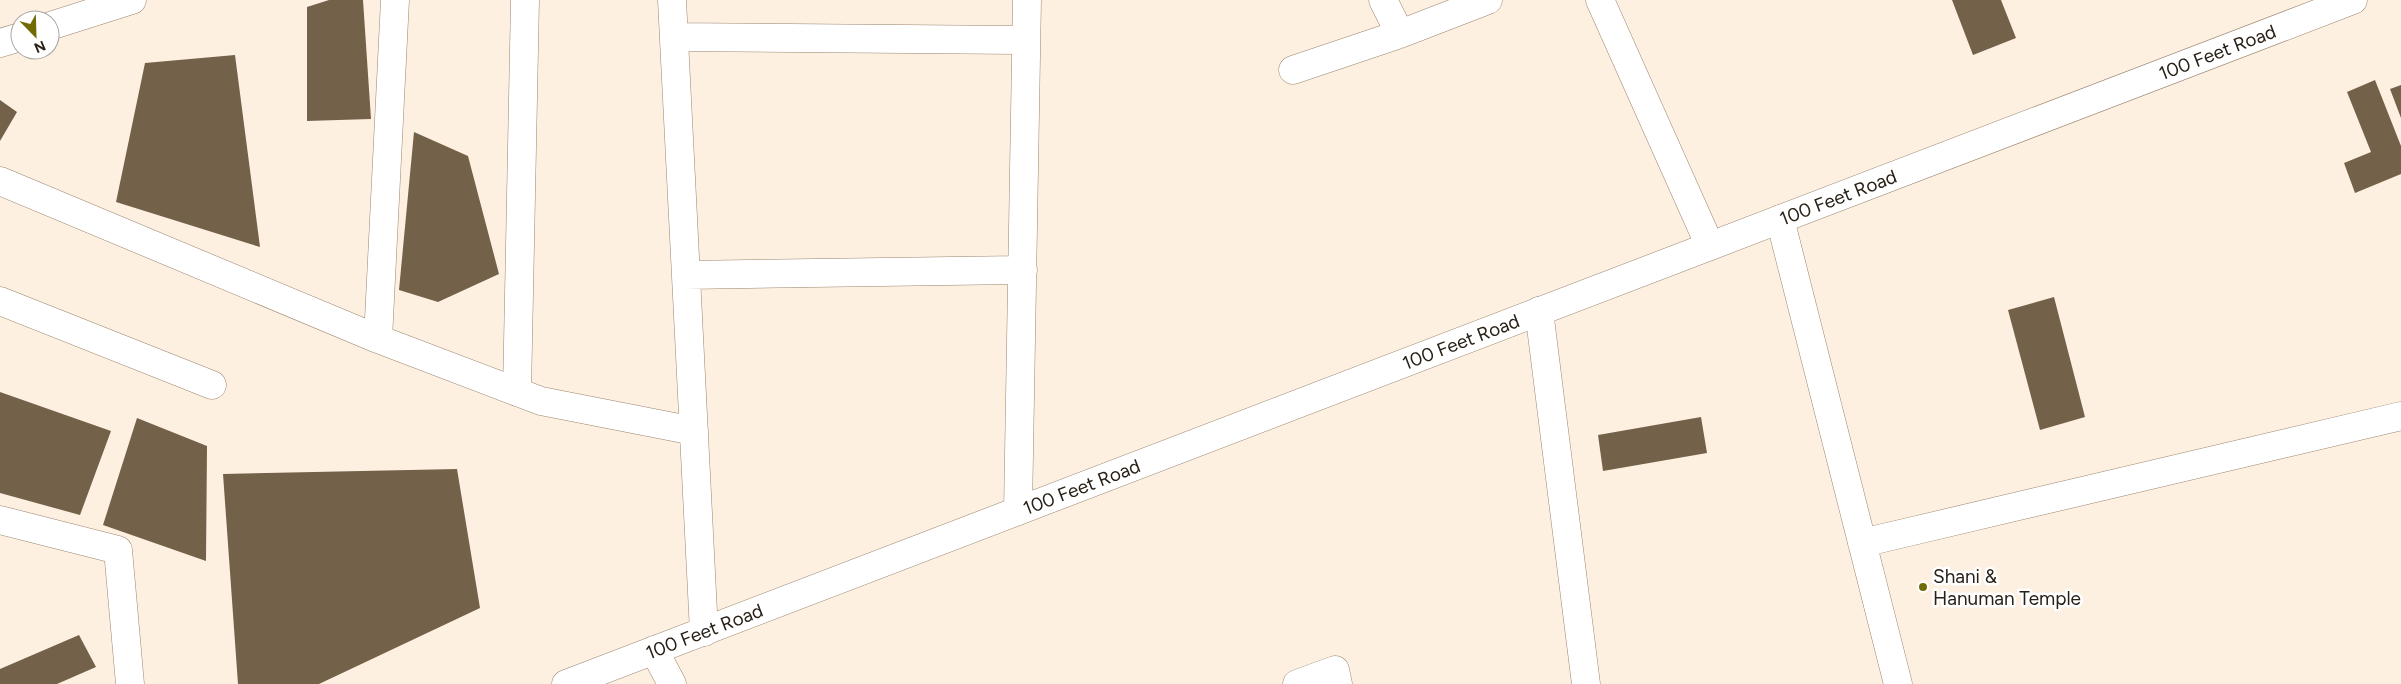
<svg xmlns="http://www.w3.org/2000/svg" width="2401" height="684" font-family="Figtree,sans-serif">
  <rect width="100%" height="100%" fill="#fef0e1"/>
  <path fill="#74614a" d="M329,0H363L371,119L307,121V7Z
    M1952,0H2001L2016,38L1973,55Z
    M235,55L260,247L116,202L145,63Z
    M2375,80L2401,146V174L2355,193L2344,163L2371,152L2347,92Z
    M2401,85V118L2390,89Z
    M0,100L17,112L0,141Z
    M414,132L468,156L499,274L438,302L399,290Z
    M2054,297L2085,417L2040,430L2008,310Z
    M0,392L111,431L80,515L0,493Z
    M1701,417L1707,453L1603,471L1598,435Z
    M137,418L207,446L206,561L103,525Z
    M457,469L480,608L319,684H238L223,474Z
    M79,635L96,667L57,684H0V669Z"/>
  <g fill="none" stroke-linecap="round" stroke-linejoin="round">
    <defs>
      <path id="street" d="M672,0L704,632
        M1383,0L1400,34
        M1600,0L1710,246
        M50,26L132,0
        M674,37L1026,40
        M0,43L20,37
        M1293,70L1400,34L1488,0
        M0,181L378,339L541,401L694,431
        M1780,219L1898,684
        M686,275L1023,270
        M0,301L212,385
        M1539,311L1586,684
        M378,339L395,0
        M517,392L525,0
        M1018,511L1027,0
        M0,520L118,550L130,684
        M1862,543L2401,416
        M654,650L672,684
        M1297,684L1335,670L1338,684"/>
      <g id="secondary">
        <path id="s1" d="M566,684L2353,0"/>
      </g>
    </defs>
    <use href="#street" stroke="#9a856e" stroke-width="29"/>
    <use href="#secondary" stroke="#9a856e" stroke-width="29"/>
    <use href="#street" stroke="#fff" stroke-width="28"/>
    <use href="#secondary" stroke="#fff" stroke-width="28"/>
  </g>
  <circle fill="#706b06" stroke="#fff" stroke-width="2" cx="1923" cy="587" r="5"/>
  <g text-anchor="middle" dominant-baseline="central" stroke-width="5" stroke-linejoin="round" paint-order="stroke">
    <g font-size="19" fill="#292117" stroke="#fff">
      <text stroke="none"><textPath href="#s1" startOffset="1768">100 Feet Road</textPath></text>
      <text stroke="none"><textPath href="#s1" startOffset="1362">100 Feet Road</textPath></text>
      <text stroke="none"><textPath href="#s1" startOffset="958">100 Feet Road</textPath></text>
      <text stroke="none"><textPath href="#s1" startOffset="552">100 Feet Road</textPath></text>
      <text stroke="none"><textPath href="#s1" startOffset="148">100 Feet Road</textPath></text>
    </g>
    <g font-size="19" fill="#292117" stroke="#fff" text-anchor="start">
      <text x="1933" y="576">Shani &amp;<tspan x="1933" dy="22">Hanuman Temple</tspan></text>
    </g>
  </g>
  <g transform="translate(35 35) rotate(157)"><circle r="24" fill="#ffffff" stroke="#a9a6a2"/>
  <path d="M0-4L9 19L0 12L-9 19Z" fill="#706b06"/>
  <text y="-8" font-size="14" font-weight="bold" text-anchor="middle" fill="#292117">N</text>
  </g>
</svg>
